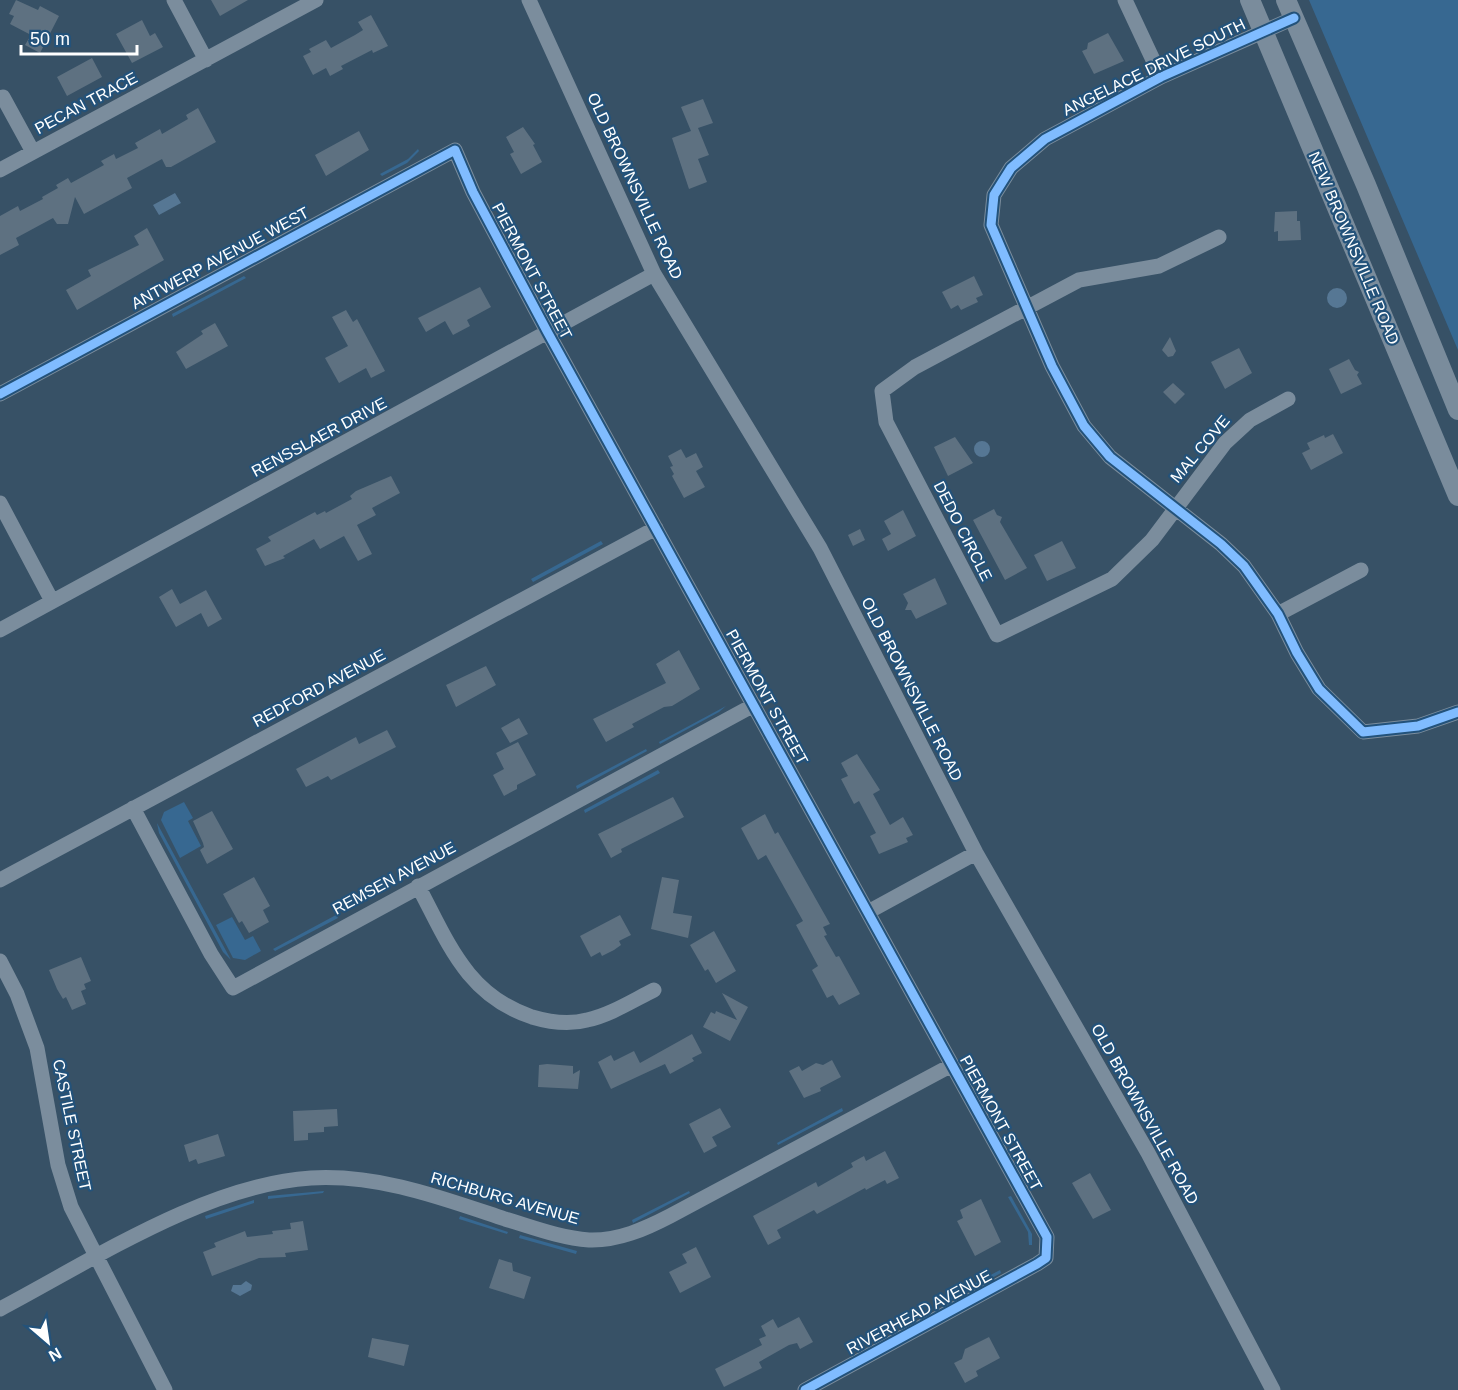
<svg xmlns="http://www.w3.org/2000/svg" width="1458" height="1390" font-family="Helvetica,sans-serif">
  <rect width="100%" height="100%" fill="#375166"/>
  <path fill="#376891" d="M1309,0H1458V350Z
    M418,149L419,151L407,163L382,176L380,174L408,159Z
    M244,276L246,278L173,317L172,314Z
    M601,541L603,544L533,582L531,579Z
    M726,706L719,712L660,744L659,742Z
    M646,749L647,751L577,789L576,786Z
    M658,770L660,773L585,813L584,810Z
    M184,802L193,818L188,821L201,846L180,858L161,820L164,812Z
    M157,823L231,960L223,952L159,833Z
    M336,915L338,918L275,951L273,949Z
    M232,917L245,940L253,936L261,951L245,960L233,958L216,925Z
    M842,1108L843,1111L778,1145L777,1143Z
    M324,1191L323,1193L268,1199V1196Z
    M689,1191L690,1193L633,1223L632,1220Z
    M1011,1196L1032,1234V1245H1029L1028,1232L1008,1197Z
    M254,1200V1203L206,1219L205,1216Z
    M460,1216L508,1232L507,1234L459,1219Z
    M520,1235L577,1251L576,1254L519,1238Z
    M1000,1270L1001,1273L942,1305L940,1302Z"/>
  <path fill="#567794" d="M175,193L181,203L159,215L153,205Z
    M1327 298a10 10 0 1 1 20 0a10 10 0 1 1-20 0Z
    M974 449a8 8 0 1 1 16 0a8 8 0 1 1-16 0Z
    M246,1281L252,1285L251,1290L240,1296L231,1291L233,1285H241Z"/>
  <path fill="#5e7181" d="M16,0L38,10L40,6L59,16L40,53L25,45L31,35L10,24L14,16L9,14Z
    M211,0H248L220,16Z
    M371,15L388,46L373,53L372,50L341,66L343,69L330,76L326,68L313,75L303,56L311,52L309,49L326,40L331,48L355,35L363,30L358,22Z
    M142,20L150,36L155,33L163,47L132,63L116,34Z
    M1108,33L1124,61L1094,74L1082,51L1087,49L1088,43Z
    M92,58L102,77L67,96L57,77Z
    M703,99L713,123L698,128L709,155L698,159L707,182L689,189L672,138L691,131L681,107Z
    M198,108L216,142L171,167H166L162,159L127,178L132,188L84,214L75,197L68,224H57L53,218L16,238L19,245L0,255V216L18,206L20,211L43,199L42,197L58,188L56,185L68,178L71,183L104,165L101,161L114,154L116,159L138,148L135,143L160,129L162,134L188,119L186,115Z
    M523,127L535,144L533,145L542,162L521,174L510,154L514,152L506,137Z
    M359,131L369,150L326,176L315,155Z
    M1297,211V221H1300L1301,240L1278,241V231L1274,232L1275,212Z
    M147,228L164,260L77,310L66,290L91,276L88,270L139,245L134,236Z
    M974,276L983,295L976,298L978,302L961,310L958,305L951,309L942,292Z
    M480,287L491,307L467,320L470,326L453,335L445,321L426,332L418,318Z
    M346,310L353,322L357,319L385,371L371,378L366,368L339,383L325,358L348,346L332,317Z
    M215,323L228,346L186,369L176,352L203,334L201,331Z
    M1170,337L1176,351L1173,356L1168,357L1162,350Z
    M1239,348L1252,373L1225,389L1211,362Z
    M1349,359L1355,370L1359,372L1357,375L1362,384L1341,394L1329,369Z
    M1173,383L1185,394L1175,404L1163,392Z
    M1333,434L1343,453L1311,470L1302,453L1310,449L1307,443L1324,435L1325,438Z
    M955,437L973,463L948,476L934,447Z
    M681,449L686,458L696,453L703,467L696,471L705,487L684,498L672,476L674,474L670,467L673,466L668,456Z
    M391,476L400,493L372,508L376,515L357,525L372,554L358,561L344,536L320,549L314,539L283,556L285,558L265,566L256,549L271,541L268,537L315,512L317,515L325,511L326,513L352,499L350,496L356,491Z
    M994,509L997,515L1002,517L1000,522L1027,568L1005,580L973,520Z
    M903,510L916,536L888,551L882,539L891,534L884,521Z
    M860,529L865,540L853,546L848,535Z
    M1062,541L1076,568L1047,581L1034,555Z
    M935,578L947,604L916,619L911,610H905L908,603L903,594Z
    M172,589L180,604L206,590L222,619L208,627L201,613L176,627L159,597Z
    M679,650L700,689L672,706L664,707L632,724L634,727L606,742L593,719L666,683L656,664Z
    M486,666L496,685L456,707L446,685Z
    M519,718L528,734L510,743L501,728Z
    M387,730L396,747L331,780L328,776L306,787L296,769L356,737L359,744Z
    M518,742L536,775L517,785V789L504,796L493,775L504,769L496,753Z
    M857,754L880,790L873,794L890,825L903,817L913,835L906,838L908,842L879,854L870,836L876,833L859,801L854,804L841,779L848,776L841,763Z
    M673,797L684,817L621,849L622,852L611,858L598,834Z
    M212,811L233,849L207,864L200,850L204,847L203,843L193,821Z
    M765,814L775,834L778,832L830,924L823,927L827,935L824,936L836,957L839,956L860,994L839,1005L833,995L827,998L812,970L818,966L796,925L803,921L766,855L758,860L741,828Z
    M254,877L270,906L263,910L269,922L249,933L242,921L239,923L223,894Z
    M662,877L679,880L673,913L692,916L688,938L651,929Z
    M620,915L631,935L619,941L621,945L614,950L602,956L600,952L591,957L580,936Z
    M714,931L736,971L716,983L708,969L705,971L690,945Z
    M81,957L91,981L84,984L86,989L81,991L86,1004L72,1010L66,997L63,999L57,989L49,970Z
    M722,993L748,1007L730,1041L703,1027L711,1012L715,1014L716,1011L737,1020Z
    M692,1034L702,1053L692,1058L694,1061L670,1074L665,1064L611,1089L598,1062L611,1055L614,1061L634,1051L640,1063Z
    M832,1060L841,1077L820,1088L821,1091L804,1098L789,1071L799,1066L802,1071L816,1063L823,1065Z
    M547,1064L573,1066V1074L580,1070L578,1089L538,1087L539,1065Z
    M720,1108L731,1127L712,1137L717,1146L704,1153L689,1124Z
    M337,1109L338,1126L324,1127V1132L308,1133V1140L294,1141L293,1111Z
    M218,1134L225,1156L198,1164L196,1159L189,1162L184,1145Z
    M885,1151L899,1178L887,1184L885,1180L866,1190L865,1188L817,1214L814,1210L777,1230L781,1238L768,1245L753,1216L816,1182L818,1187L853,1167L851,1163L864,1156L866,1161Z
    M1090,1173L1111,1210L1093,1219L1072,1183Z
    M981,1199L1001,1242L975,1256L957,1221L963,1218L960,1210Z
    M303,1221L308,1250L285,1253L286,1257L259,1258L212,1276L203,1252L216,1247L214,1243L245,1231L247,1237L273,1234L272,1231L291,1229L290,1223Z
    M696,1247L711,1277L680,1293L669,1272L687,1263L682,1254Z
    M499,1259L512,1263L513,1271L531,1277L524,1299L489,1288Z
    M799,1317L813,1342L800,1349L797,1343L789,1345L759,1362L762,1368L724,1387L715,1369L762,1345L759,1339L766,1336L761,1326L773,1319L778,1328Z
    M989,1337L1000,1358L976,1371L978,1376L965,1383L954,1363L962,1359L965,1349Z
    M372,1338L409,1345L404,1366L368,1357Z"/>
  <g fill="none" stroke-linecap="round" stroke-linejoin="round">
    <path stroke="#7b8d9d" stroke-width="15" d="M174,0L206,60
      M529,0L654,274L820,548L976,853L1148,1153L1273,1390
      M1125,0L1161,77
      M1294,18L1161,77L1045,139L1011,168L994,195L991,225L1052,366L1084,426L1110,457L1221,544L1244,566L1278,614L1297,653L1319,689L1363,732L1418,726L1458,712
      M3,97L33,152
      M0,170L316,0
      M1219,237L1159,266L1079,280L915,367L882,391L886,422L997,635L1112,579L1152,540L1225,443L1250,420L1288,399
      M0,394L455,150L473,192L548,333L1047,1237L1046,1258L1037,1264L805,1390
      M0,503L52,601
      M1278,614L1361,570
      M0,630L654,274
      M133,808L211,954L233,988L754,705
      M0,880L656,528
      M418,886C448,942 466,995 532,1017C549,1022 569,1025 587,1020C610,1015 632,1001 654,990
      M868,912L976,853
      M0,961L17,994L37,1048L58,1165L71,1207L165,1390
      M0,1309C93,1260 205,1185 311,1178C379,1174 442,1198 505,1219C532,1227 560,1238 589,1240C618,1241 645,1229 670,1216L952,1065"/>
    <path stroke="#7a8c9c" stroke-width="20" d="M1250,0L1458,496
      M1286,0L1366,185L1458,410"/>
    <defs>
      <path id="cycleway" d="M1294,18L1161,77L1045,139L1011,168L994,195L991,225L1052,366L1084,426L1110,457L1221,544L1244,566L1278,614L1297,653L1319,689L1363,732L1418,726L1458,712
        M0,394L455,150L473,192L548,333L1047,1237L1046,1258L1037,1264L805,1390"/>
    </defs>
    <use href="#cycleway" stroke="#23527a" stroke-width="13"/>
    <use href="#cycleway" stroke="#80bcff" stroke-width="9"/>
  </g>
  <g text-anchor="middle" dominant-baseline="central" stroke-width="4.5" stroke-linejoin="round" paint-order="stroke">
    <g font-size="16" fill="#fff" stroke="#23527a">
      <text transform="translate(1154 67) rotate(-26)">ANGELACE DRIVE SOUTH</text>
      <text transform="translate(86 103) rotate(-28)">PECAN TRACE</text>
      <text transform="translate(635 186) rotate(65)">OLD BROWNSVILLE ROAD</text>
      <text transform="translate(1354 248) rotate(67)">NEW BROWNSVILLE ROAD</text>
      <text transform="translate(220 258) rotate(-28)">ANTWERP AVENUE WEST</text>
      <text transform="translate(532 271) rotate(62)">PIERMONT STREET</text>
      <text transform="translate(319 437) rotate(-28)">RENSSLAER DRIVE</text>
      <text transform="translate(1200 449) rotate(-50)">MAL COVE</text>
      <text transform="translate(963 531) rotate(63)">DEDO CIRCLE</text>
      <text transform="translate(319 688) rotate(-28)">REDFORD AVENUE</text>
      <text transform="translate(912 689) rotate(63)">OLD BROWNSVILLE ROAD</text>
      <text transform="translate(767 697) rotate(61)">PIERMONT STREET</text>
      <text transform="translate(394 878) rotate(-28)">REMSEN AVENUE</text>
      <text transform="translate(1145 1114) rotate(61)">OLD BROWNSVILLE ROAD</text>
      <text transform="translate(1001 1123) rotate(61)">PIERMONT STREET</text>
      <text transform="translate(72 1125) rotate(78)">CASTILE STREET</text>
      <text transform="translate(505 1198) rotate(16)">RICHBURG AVENUE</text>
      <text transform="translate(919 1312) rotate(-28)">RIVERHEAD AVENUE</text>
    </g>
  </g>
  <g transform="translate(48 1342) rotate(151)" stroke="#23527a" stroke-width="4.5" paint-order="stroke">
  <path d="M0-4.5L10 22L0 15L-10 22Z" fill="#ffffff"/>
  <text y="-9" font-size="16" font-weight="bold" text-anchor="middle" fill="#ffffff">N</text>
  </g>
  <path d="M21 45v9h116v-9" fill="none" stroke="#ffffff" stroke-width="3"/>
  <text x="30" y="45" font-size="18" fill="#ffffff" stroke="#23527a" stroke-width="4.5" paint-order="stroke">50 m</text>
</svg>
